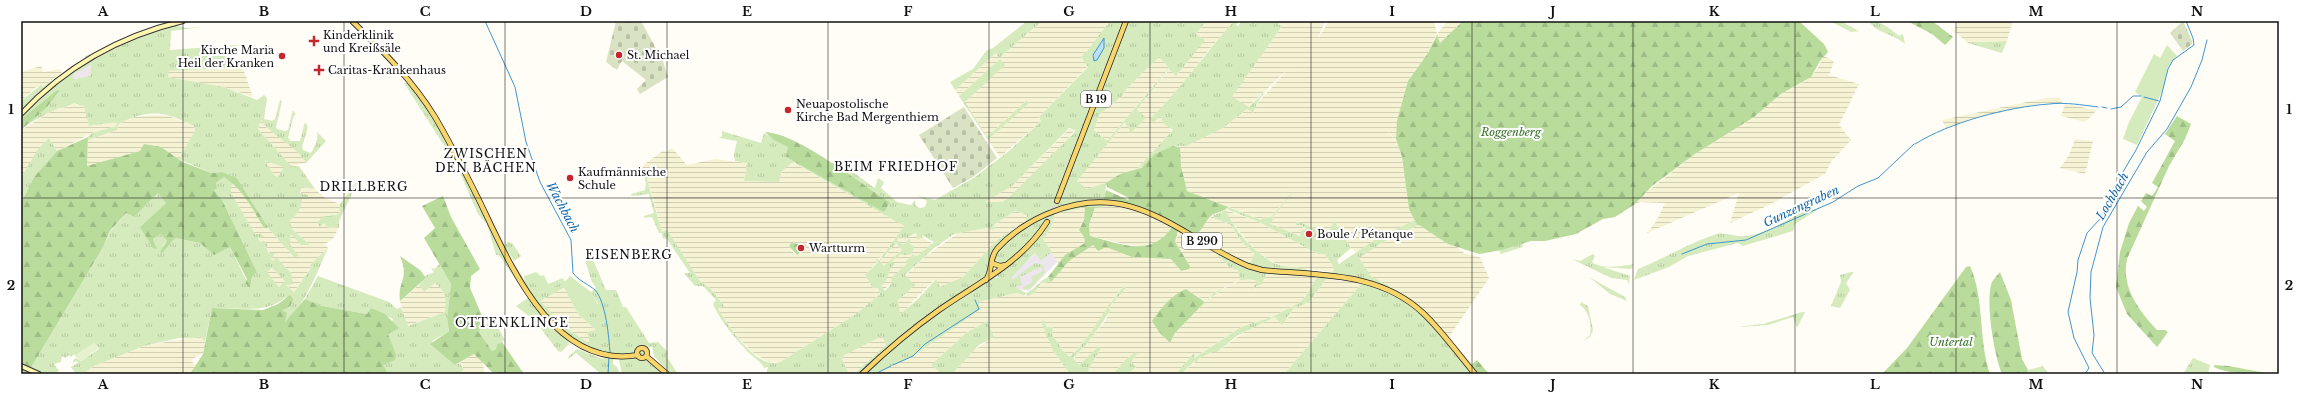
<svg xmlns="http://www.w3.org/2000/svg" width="2300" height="395" font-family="'Libre Baskerville',serif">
  <defs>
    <pattern id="farmland-rules" width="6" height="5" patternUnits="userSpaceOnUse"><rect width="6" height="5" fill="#f6f3d4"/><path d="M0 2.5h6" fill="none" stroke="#d2cfb5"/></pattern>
    <pattern id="grass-tufts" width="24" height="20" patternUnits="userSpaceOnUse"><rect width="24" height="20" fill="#d5ebbd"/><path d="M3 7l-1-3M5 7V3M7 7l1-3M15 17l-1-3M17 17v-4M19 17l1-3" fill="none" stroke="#b6c8a1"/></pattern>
    <pattern id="forest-firs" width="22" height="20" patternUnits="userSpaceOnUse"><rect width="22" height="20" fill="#b9dc9c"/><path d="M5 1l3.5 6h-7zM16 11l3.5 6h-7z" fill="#9ebc85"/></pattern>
    <pattern id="cemetery-stones" width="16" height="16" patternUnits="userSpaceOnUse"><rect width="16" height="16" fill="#d9e3c4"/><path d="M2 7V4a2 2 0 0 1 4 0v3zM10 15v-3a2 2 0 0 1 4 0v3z" fill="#b9c2a7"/></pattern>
  </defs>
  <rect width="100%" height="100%" fill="#fffdf5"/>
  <path fill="#eee6ef" d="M91,64L90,76L74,79L73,74Z
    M1052,252L1058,261L1029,291L1018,289L1007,291L996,277L1009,267L1014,274L1036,253L1041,261Z"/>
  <path fill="url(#farmland-rules)" fill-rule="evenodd" d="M1042,21H1111L1102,31L1097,40L1084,57H1081L1088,66L1039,117L1041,121L1038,124L1000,157L988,140L1029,102L1027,100L987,137L965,102L1004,65L1000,59L959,96L955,90L996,53L1000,57Z
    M1206,21H1234L1206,53L1184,83L1156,113L1161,116L1172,131L1135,171L1120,174L1103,185L1086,190L1077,181L1079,177L1170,69L1177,75L1204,40L1196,34Z
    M1279,21H1325L1318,39L1329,21H1434L1437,34L1447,21H1463L1440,43L1436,35L1428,53L1408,81L1397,132L1398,143L1381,123L1398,144L1402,157L1409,209L1415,220L1356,252L1351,248L1334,222L1328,234L1302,223L1303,229H1306L1300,236L1270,224L1272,218L1286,200L1271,217H1264L1261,220L1229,207V211L1261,223L1317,253L1325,254L1334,268L1333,272L1284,266L1275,263L1255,251L1227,216L1226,210L1228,207L1187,191L1181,166L1180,147L1223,128L1247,109L1253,113L1255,106L1289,68L1248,107L1231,97L1282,26L1278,23Z
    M1958,21H2013L2007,41L1968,43L1954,31Z
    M1159,56L1169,68L1107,141L1094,130L1099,115L1122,96L1128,87Z
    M1824,56L1834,61L1829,75L1859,84L1839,125L1851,140L1831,162L1825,174L1769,205L1730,223L1739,193L1647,233L1657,220L1665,203L1640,202L1635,204L1644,194L1695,154L1754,117L1781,94L1805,81L1816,71Z
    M41,66L43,72L60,69L62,72L43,87H36L21,101V72Z
    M243,68L253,97L224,87L168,77V71Z
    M2046,98H2059L2062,100V103H2043L1970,119L1946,128L1942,120Z
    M74,103L84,106L90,126L119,122L116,126L92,133L57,151L49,138L21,178V130L57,108L69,107Z
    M2065,104L2097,110L2085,122L2061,116Z
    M150,115H166L194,126L195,130L179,159L161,147L140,151L87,167L88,140L117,130L118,125L129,118Z
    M261,120L267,128L301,153L306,163L291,166L258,129Z
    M1069,129L1075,130L1058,150L1007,199L1002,202H984L1012,186Z
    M2075,139L2093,141L2085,174L2060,168L2069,155Z
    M672,148L687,165L715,159L747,163L744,181L779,182L782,171L792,162L905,226L900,233L909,237L917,234L933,244L873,300L856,314L780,362H768L751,351L733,332L718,309L723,305L710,288L700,281L667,231L662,233L652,194L642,166L664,150L665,152ZM895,239L904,250L898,253L902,250L896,243L880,261L884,267L873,288L865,275L878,261L876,259L882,257ZM791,243H799L806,245L801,252L794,254L789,246Z
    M265,161L285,167L278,177L274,175Z
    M234,183L246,198L264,228H268L294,257L290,245L291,233L296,238L310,245L291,228L289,223L290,220L294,217L298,211L302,187L315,189L325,198L340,204L339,214L329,216H322L328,228L339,227L333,239L325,244L328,248L316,260L294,292L286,285L291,273L276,258L273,261L271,259L272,256L266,247L267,245L260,242L258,238L263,236L255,235L231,193V187Z
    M1105,205L1140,211L1165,222L1171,229L1159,242L1142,246L1129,245L1090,236L1089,225L1095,207Z
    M1085,206L1084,220L1079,230L1084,237L1085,243L1066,255L1059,264L1043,239L1051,228L1055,214Z
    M1015,211L1027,215L1025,222L998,239L963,277L940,287L935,279L900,315L898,300L914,285L905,276L926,256L958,233L987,228L995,229L994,225Z
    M1214,215V218L1231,225L1241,241L1254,254L1250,263L1229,254L1198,234L1203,224Z
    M1421,224L1448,244L1457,247L1464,253L1480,257L1489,278L1449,337L1429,315L1408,297L1370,276L1358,258L1383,242Z
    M1180,230L1216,252L1238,271L1241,277L1240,280L1219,290L1205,301L1186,289L1152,321L1159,332L1170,343L1175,333L1205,302L1223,289L1243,279L1257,281L1258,284L1253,287H1257L1265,274L1315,277L1316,279L1305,297L1299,303L1272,317L1241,327L1193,358L1195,352L1176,374H1128L1136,367L1131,362L1137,354L1129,357L1113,374H1090L1088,370L1101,348L1079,365L1073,360L1105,321L1110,311L1109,307L1126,288L1124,286L1114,298L1096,327L1070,357L1063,351L1052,334L1053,327H1047L1043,320L1053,351L1070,374H952L972,352L986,342L987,321L966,333L931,365L942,374H875L921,351L978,302L1016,293L1024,295L1034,293L1039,284L1049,281L1069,261L1093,245L1098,251L1106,246L1132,257L1171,259L1181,271L1190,266L1175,242Z
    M272,268L286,281L279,287L266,272Z
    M1326,279L1362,283L1284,374H1181L1195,362V360L1212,352H1217L1247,330L1276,317L1288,318L1293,309L1309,302Z
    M435,283L440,287L447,300L445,312L407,326L400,301L419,285L424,292Z
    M565,287L578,314L596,330L591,345L566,328L539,301Z
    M199,336L205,341L203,353L191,360L196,367L190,374H83L94,366L144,346Z
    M882,336L887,345L858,372L849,374L842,359V356Z
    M474,354L482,361L485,374H458L464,370L460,363Z"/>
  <path fill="url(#grass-tufts)" fill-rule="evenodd" d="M1027,21H1042L999,58L996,53L955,90L950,82L973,69L986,51L993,48Z
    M1111,21H1206L1196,34L1205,40L1176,76L1169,69L1141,104L1137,110L1146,118L1131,133L1125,122L1077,181L1086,189L1106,183L1105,202C1138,206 1165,219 1194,236L1198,234L1229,254L1250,263L1254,254L1241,241L1231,225L1214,218V215L1226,210C1234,230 1254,253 1274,263C1284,268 1295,266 1305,269C1313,272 1324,273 1333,272L1334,268L1325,254H1318L1261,223L1229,210L1228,207L1261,220L1264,217H1271L1297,187L1272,218L1273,220L1270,224L1300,236L1301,231L1306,229L1301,225H1296V222L1302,223L1328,234L1334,221L1351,248L1337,260L1339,264L1376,239L1415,220L1421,224L1383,242L1359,258L1371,276L1408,297L1429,315L1472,365L1469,367L1475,374H1284L1362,283L1350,280L1326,279L1309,302L1293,309L1282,325L1275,317L1238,335L1217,352H1212L1198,359L1197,363L1195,361L1181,374H1176L1195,352L1194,358L1241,327L1272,317L1299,303L1305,297L1317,277L1266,274L1262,284L1251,289L1258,282C1240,273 1220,291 1205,302L1215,292L1240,280L1238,271L1228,266L1216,252L1180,230L1172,227L1171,229C1162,212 1123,206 1105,205L1102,208L1089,206L1055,214L1051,228L1043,239L1052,252L1041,261L1035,253L1012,277V280L1035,263L1043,265L1045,272L1031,288L1024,290L1023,287L1033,282L1031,277L1043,271L1041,267L1020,277L1022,285L1015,287L1026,293C1033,291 1038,282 1048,277L1051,282L1041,283L1034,293L1028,296L1026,293L1024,295L1016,293L978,302L981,309L913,356L875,374H854L886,345L882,336L843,356L842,359L849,374H766L768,367L764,368C761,361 753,357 747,351C734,337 720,320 713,304L716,300L703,286H695L684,273H690L667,239L663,238L662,233H659L652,217L644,218V216L654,213L649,194L632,196L631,194L645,190L646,183L642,170L644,169L662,232L667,230L700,281L710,288L724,306L718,309C729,326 756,370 780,362L856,314L880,294L878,288H873L865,275L878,262L875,258L879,260L882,257L904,226L793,162L782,171L779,182L744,181L747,163L735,161L734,154L737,141L719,138L722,136V131L761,143L764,133L789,147L786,157L884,211L890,202L831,163C848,165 861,179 875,188L878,178L884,182L881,188L897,202L911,205L915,200L916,206L920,208L925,207L927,201L918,196L935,200L975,177L1009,151L1038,124L1041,121L1039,117L1088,67L1081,57C1094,46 1099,32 1111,21ZM1159,57L1169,68L1107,141L1094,130L1099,115L1122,96L1128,87ZM1069,128L1075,130L1074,133L1007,199L1002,202H985L1012,186ZM1015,211L1027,215L1025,222L998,239L963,277L940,287L936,279L918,299L900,314L898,300L915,285L905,275L933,249L954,234L987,228L995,230L994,225ZM916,233L918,240L923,236L934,242L917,256L911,254L912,256L901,265L905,262L907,264L892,277L891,284L885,291L881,286C890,278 887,271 894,264L892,261L901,254L904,255L911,254L914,248L913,245L912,246L909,243L911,241L909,239L903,245L897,240L901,236L904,239ZM896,243L902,250L884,266L880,261ZM993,259L998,266H1006L996,273L999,278L990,277L987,279Z
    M1234,21H1239L1236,25L1238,26L1242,21H1279L1278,24L1282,26L1232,97L1249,107L1294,63C1281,77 1258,94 1253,113L1247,109L1223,128L1186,146H1173L1135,171L1173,130L1163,123L1161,116L1153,123L1150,119C1181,89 1205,53 1234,21Z
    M1830,21H1840L1859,31L1851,32Z
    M1869,21C1882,21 1889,28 1899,36L1903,34L1905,44C1895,34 1875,33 1869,21Z
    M173,25L187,28L203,27L171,31L170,50L237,45L238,49L234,54H228V49L215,50L216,56L229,55L230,68L169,71L168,77L224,87L257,100L264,95L267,98L264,119L272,121L275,119L280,100L282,101L276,127L277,129L285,131L288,130L293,110L296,115H294L288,137L290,141H300L305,122L308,127L302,147L303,150L311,153C314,147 319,139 317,132L326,141L306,163C295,144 273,138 261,120L258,129L291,166H299L315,189L302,187L300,193L308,195L307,199H302C302,207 297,216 290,220L291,228L310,245H301L291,234L290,245L299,256L294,257L266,226L237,178L222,172L211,173L179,159L195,130L194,126C185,122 176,117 167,115C152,111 130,116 118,125L117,130L88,140V137L92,133L116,126L118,122L89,126L84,106L74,103C68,107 65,107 59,108C56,109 31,122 27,125L60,92L57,90L21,119V101L41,85L43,87L51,81L53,82L85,58L84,57L90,54V57L133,37ZM91,65L90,76L74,79L73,74ZM265,161L284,167L278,177L274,175Z
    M2007,41L2002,53L1968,43Z
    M1000,59L1005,65L965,102L987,137L1027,100L1029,103L988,140L959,96Z
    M404,83H407C419,96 427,111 437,125C482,197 503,281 567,339L569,344L561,352L558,351L535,321L516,306L528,298L499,255H496L487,224L478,214L457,166Z
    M49,138L57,151L34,177L21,203V178L38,149Z
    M224,177L234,183L231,187V193L255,234H261L264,237L258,238L260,242L264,241L268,245L266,247L269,253H275L271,259L273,261L276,257L291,273L293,284L286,285L294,292L311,268L310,265L328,248C316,274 306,304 284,323L281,310L286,297C265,315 239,307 212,308L205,341L199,336L197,338H179L144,346L94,366L83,374H76L71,367L78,363L76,361L73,363V360L76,358L81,361L99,349L94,343L75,356L74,354L71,357L69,355L65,358L62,356L61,362L54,364L59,371C52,375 35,377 28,372L102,249L110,232L126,213L134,217L158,193L166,203L140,227L156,245L153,239L161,234L167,241L161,247L175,238L200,243L214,254L230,247L250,288L252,277L257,272L222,200L214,190L216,183ZM272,268L285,281L279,287L267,272Z
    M359,179L339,221V227L328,228L324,223L320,227L318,223L322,216H329L339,214L340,204Z
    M1809,208L1817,210L1795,224L1793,231L1743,246L1738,243L1688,256L1669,267L1634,280L1638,269C1665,258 1689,243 1717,234C1727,232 1738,238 1748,236C1770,232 1789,219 1809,208Z
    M508,242L512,243L521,256L514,261L504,246Z
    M1522,243L1523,247L1501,254L1499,251Z
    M1593,254L1595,256L1592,262C1601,270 1623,266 1634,264L1631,269L1603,267L1630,276L1629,284L1627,280L1611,278L1572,259L1580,261Z
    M588,258L594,262L606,290H616L623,307H626L649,343L658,342L668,352L667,357L678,374H671L654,356L652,346L646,349L647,354L667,374H622L619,360L623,357L618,355L613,360V364L617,367L620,374H601L576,353L568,359L569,356L577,349L600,358L604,359V354L575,342L549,318L510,264L513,262L525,281L534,279L539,293L564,281L565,287L540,301L566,328L590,344L587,332L596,330L578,314L598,304L591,292L596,288L592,282L585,260Z
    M439,264L451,284L447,318L449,331L432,341L455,365L460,363L464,370L458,374H388L382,365L394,352L388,334L393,319L371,308L367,314L322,306L305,299L318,276L389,302L397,309L401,307L408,326L445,312C446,300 446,291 435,283L424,292L419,285L426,278L425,276L434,272L431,268L435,269Z
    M1851,272H1854L1846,283L1850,290L1840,308L1831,306L1841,282L1840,275Z
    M1589,277L1625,297L1627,301L1610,294Z
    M1124,286L1126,288L1109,307L1110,311C1099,328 1088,344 1073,358L1079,365L1099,346L1101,348L1088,370L1090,374H1070L1053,351L1042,324L1043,319L1047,327H1053L1052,334L1063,351L1070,357C1094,333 1103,310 1124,286Z
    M1581,302L1588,306L1593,330L1590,337L1583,341L1590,335C1592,325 1589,311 1580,305Z
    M1802,312H1805L1797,328L1793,317L1768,325L1736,327L1763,324Z
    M492,321L495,322L505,340L497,344L496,349L492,351L477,331Z
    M987,321L994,337L979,345L952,374H942L931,365L966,333Z
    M1136,352L1137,354L1131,362L1136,367L1128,374H1113L1125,360Z
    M2193,358L2210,365L2208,374H2183Z
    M2043,366L2049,374H2026L2028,370Z"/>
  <path fill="url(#forest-firs)" d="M1463,21H1799L1824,44L1828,52L1820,61L1811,77L1781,94L1754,117L1695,154L1652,186L1635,204L1615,217L1603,219L1576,234L1545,241H1531L1502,250L1479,254L1448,244L1416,223L1409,209L1402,157L1396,139L1397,121L1408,81L1428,53L1437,35L1440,43Z
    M1907,21H1932L1953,37L1945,45L1932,34Z
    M57,90L60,91L46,108L21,130V119Z
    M2177,116L2191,124L2185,139L2169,166L2127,259C2121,287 2139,311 2157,330H2165L2168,332L2157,347L2127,314L2116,287L2120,252L2129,223L2138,206L2144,211L2147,207L2141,201L2146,193L2152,196L2158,187L2152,183L2175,141L2165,134Z
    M765,132C799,134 859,183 890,202L884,212L786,157L788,147L774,140Z
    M88,137L87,166L140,151L144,144L161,147L183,162L211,173L222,172L237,178L268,228H264C253,210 243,189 224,177L216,183L217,188L214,190L222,200L257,272L252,277L250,288L245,283L247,279L230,247L214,255L200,243L175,238L162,253L160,252L167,241L161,234L153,239L157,249L153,248L140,227L166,203L158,193L134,217L126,213L110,231L102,249L30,369L28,372L32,374H21V203L34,177L57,151Z
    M1173,146L1180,147L1181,166L1187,191L1228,207C1224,212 1216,212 1211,216C1204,222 1202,232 1194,236C1162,214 1143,205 1104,200L1106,190L1128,200L1129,198L1107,187L1106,183L1120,174L1141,168L1155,154Z
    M443,196L451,217L480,269L471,276L470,288L486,325L478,331L492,351L496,349L497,344L502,342L524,374H494L474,354L455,365L430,344L449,331L447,318L451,284L424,238L435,228L422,206Z
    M1085,206L1095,207L1089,225L1090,236C1121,244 1151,258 1172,227L1178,231L1175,242L1190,266L1189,269L1181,271L1171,259L1132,257L1106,247L1098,251L1093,245L1069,261L1051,282L1048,277L1065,255L1085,243L1084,237L1079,230L1084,220Z
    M791,243L806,245L805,248L797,255L789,246Z
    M400,256L420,270L426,278L400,301C397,282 410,279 400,256Z
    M1970,266C1985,300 1978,339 1990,374H1882L1907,348L1966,267Z
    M2000,272L2011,300L2022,359L2028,370L2026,374H2002C1994,354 1986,306 1991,285C1992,280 1997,276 2000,272Z
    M1186,289L1205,302L1175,333L1170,343L1159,332L1152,321C1162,307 1170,296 1186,289Z
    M290,295L293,299C291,306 288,308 282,310L287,313L285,322L305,299L322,306L367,314L371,308L385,314L399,328L388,334L396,355L395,360L383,365L388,374H190L203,354L212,308L263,310L278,304Z
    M1477,360L1489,374H1475L1469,367Z
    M2214,365L2229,366L2271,374C2253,374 2231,375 2214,367Z"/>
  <path fill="url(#cemetery-stones)" d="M616,21H641L663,61L668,77L640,94L637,89L646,80L622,61L617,70L606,62Z
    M2183,21L2192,41V44L2183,51L2170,33Z
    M964,107L997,158L973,177L953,188L919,135Z"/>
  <path fill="#d5ebbd" d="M2167,45L2177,56L2168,67L2163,89L2137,145L2123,139L2129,122L2142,97L2135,92L2154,54L2160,58Z
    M536,272L541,276L544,275L548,284L563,278L564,281L567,280L570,276L591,292L598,305L578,314L565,289L564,281L539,293L534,280L525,281L524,276Z"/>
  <path fill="#e6f2cf" d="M94,343L99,348L81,361L75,356Z"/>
  <path fill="#b9e0f7" stroke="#3f96cf" d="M1104,38V48L1097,60L1094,61L1093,55Z"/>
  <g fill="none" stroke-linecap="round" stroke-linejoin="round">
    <path stroke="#3f96cf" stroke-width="1" d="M485,21L515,87L526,142L540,182L571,240L573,273C579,281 588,284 595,290C606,302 609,338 610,353
      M2144,97L2159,101
      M2102,107L2107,108
      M2111,109L2121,107L2133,96H2141
      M1915,144C1950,122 2008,107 2049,104C2065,102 2082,105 2098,107
      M1682,254L1707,244L1746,240L1833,202L1858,186L1878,178L1914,144
      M893,365L913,356L925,344L979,309L975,300
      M608,374L609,357
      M858,374L874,359
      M875,374L891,366
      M2085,374L2089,368L2074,338L2068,312L2077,272L2078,260L2087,233L2100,219L2114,187L2136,150L2160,101L2168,69L2173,60L2194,45L2193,38L2186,21
      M2105,374L2092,353L2094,335L2090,298L2091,272L2103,227L2147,152L2167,129L2191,87L2202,60L2207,40"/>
    <path stroke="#dbdad3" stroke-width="4.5" stroke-dasharray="4.5 2" stroke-linecap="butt" d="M1047,222L1057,201"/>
    <defs>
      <path id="secondary" d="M21,114C65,67 120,36 183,21
        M21,366L39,374"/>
      <path id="primary" d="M352,21C383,51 413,81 435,117C451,144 465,172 479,200C509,262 552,370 638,355
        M1057,201L1126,21
        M994,264L1000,266L1006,265
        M986,280C993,270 989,258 997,249C1011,233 1033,219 1052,212C1134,179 1180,237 1248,266L1262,270C1319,276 1378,271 1423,313C1442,331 1458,354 1475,374
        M637 353a5 5 0 1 1 10 0a5 5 0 1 1-10 0Z
        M646,356L667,374
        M862,374C886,351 912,329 939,310C978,283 1021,263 1047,222"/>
    </defs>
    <use href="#secondary" stroke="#333" stroke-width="6"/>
    <use href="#primary" stroke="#222" stroke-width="6"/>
    <use href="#secondary" stroke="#fff6b0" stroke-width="4"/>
    <use href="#primary" stroke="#f9d66b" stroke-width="4.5"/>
  </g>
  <path fill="none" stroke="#111" stroke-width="1" stroke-opacity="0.55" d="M183,21V374M344,21V374M505,21V374M667,21V374M828,21V374M989,21V374M1150,21V374M1311,21V374M1472,21V374M1633,21V374M1795,21V374M1956,21V374M2117,21V374M21,198H2279"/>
  <g fill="#c4262e" stroke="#fff" stroke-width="1.5">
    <path d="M312 35h4v4h4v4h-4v4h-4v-4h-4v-4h4z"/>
    <circle cx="619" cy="55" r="4"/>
    <circle cx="282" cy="56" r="4"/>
    <path d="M317 64h4v4h4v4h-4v4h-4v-4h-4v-4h4z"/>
    <circle cx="788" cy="110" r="4"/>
    <circle cx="570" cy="178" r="4"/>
    <circle cx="1309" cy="234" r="4"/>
    <circle cx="801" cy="248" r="4"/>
  </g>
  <g text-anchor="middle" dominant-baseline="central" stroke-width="4" stroke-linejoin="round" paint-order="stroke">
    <g fill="#fff" stroke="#585858" stroke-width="1">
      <rect x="1081" y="91" width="30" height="16" rx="3"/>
      <rect x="1182" y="233" width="40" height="16" rx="3"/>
    </g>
    <g font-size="10" font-weight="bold" fill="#111">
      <text x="1096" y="99">B 19</text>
      <text x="1202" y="241">B 290</text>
    </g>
    <g font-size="11" fill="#111" stroke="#fff" text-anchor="start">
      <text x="323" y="35">Kinderklinik<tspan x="323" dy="13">und Kreißsäle</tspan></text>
      <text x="274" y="50" text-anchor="end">Kirche Maria<tspan x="274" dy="13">Heil der Kranken</tspan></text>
      <text x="627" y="55">St. Michael</text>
      <text x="328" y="70">Caritas-Krankenhaus</text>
      <text x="796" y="104">Neuapostolische<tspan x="796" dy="13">Kirche Bad Mergenthiem</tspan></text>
      <text x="578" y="172">Kaufmännische<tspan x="578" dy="13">Schule</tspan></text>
      <text x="1317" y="234">Boule / Pétanque</text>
      <text x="809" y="248">Wartturm</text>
    </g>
    <g font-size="11" font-style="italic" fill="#2f6b1f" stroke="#fff">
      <text x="1511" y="132">Roggenberg</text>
      <text x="1951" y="342">Untertal</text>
    </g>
    <g font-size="12" letter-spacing="1" fill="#111" stroke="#fff">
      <text x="486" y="153">ZWISCHEN<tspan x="486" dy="14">DEN BÄCHEN</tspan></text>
      <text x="896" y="166">BEIM FRIEDHOF</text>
      <text x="364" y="186">DRILLBERG</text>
      <text x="629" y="254">EISENBERG</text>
      <text x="512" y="322">OTTENKLINGE</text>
    </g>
    <g font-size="12" font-style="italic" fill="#1768a6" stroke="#fff">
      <text transform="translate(2112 196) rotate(-60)">Lochbach</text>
      <text transform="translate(1801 206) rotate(-25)">Gunzengraben</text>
      <text transform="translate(563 207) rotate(62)">Wachbach</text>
    </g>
  </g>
  <rect width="2300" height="395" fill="none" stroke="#ffffff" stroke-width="44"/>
  <rect x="22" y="22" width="2256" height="351" fill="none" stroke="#111" stroke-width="1.5"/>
  <g font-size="13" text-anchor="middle" font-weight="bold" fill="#111">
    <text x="103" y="16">A</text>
    <text x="264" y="16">B</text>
    <text x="425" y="16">C</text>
    <text x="586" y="16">D</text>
    <text x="747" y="16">E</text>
    <text x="908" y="16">F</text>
    <text x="1069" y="16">G</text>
    <text x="1231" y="16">H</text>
    <text x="1392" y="16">I</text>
    <text x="1553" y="16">J</text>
    <text x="1714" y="16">K</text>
    <text x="1875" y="16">L</text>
    <text x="2036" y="16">M</text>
    <text x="2197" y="16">N</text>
    <text x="11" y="114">1</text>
    <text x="2289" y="114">1</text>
    <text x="11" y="290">2</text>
    <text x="2289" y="290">2</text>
    <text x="103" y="389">A</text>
    <text x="264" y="389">B</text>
    <text x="425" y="389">C</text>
    <text x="586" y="389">D</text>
    <text x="747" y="389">E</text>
    <text x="908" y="389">F</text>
    <text x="1069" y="389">G</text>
    <text x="1231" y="389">H</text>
    <text x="1392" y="389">I</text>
    <text x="1553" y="389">J</text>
    <text x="1714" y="389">K</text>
    <text x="1875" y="389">L</text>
    <text x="2036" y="389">M</text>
    <text x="2197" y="389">N</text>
  </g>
</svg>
